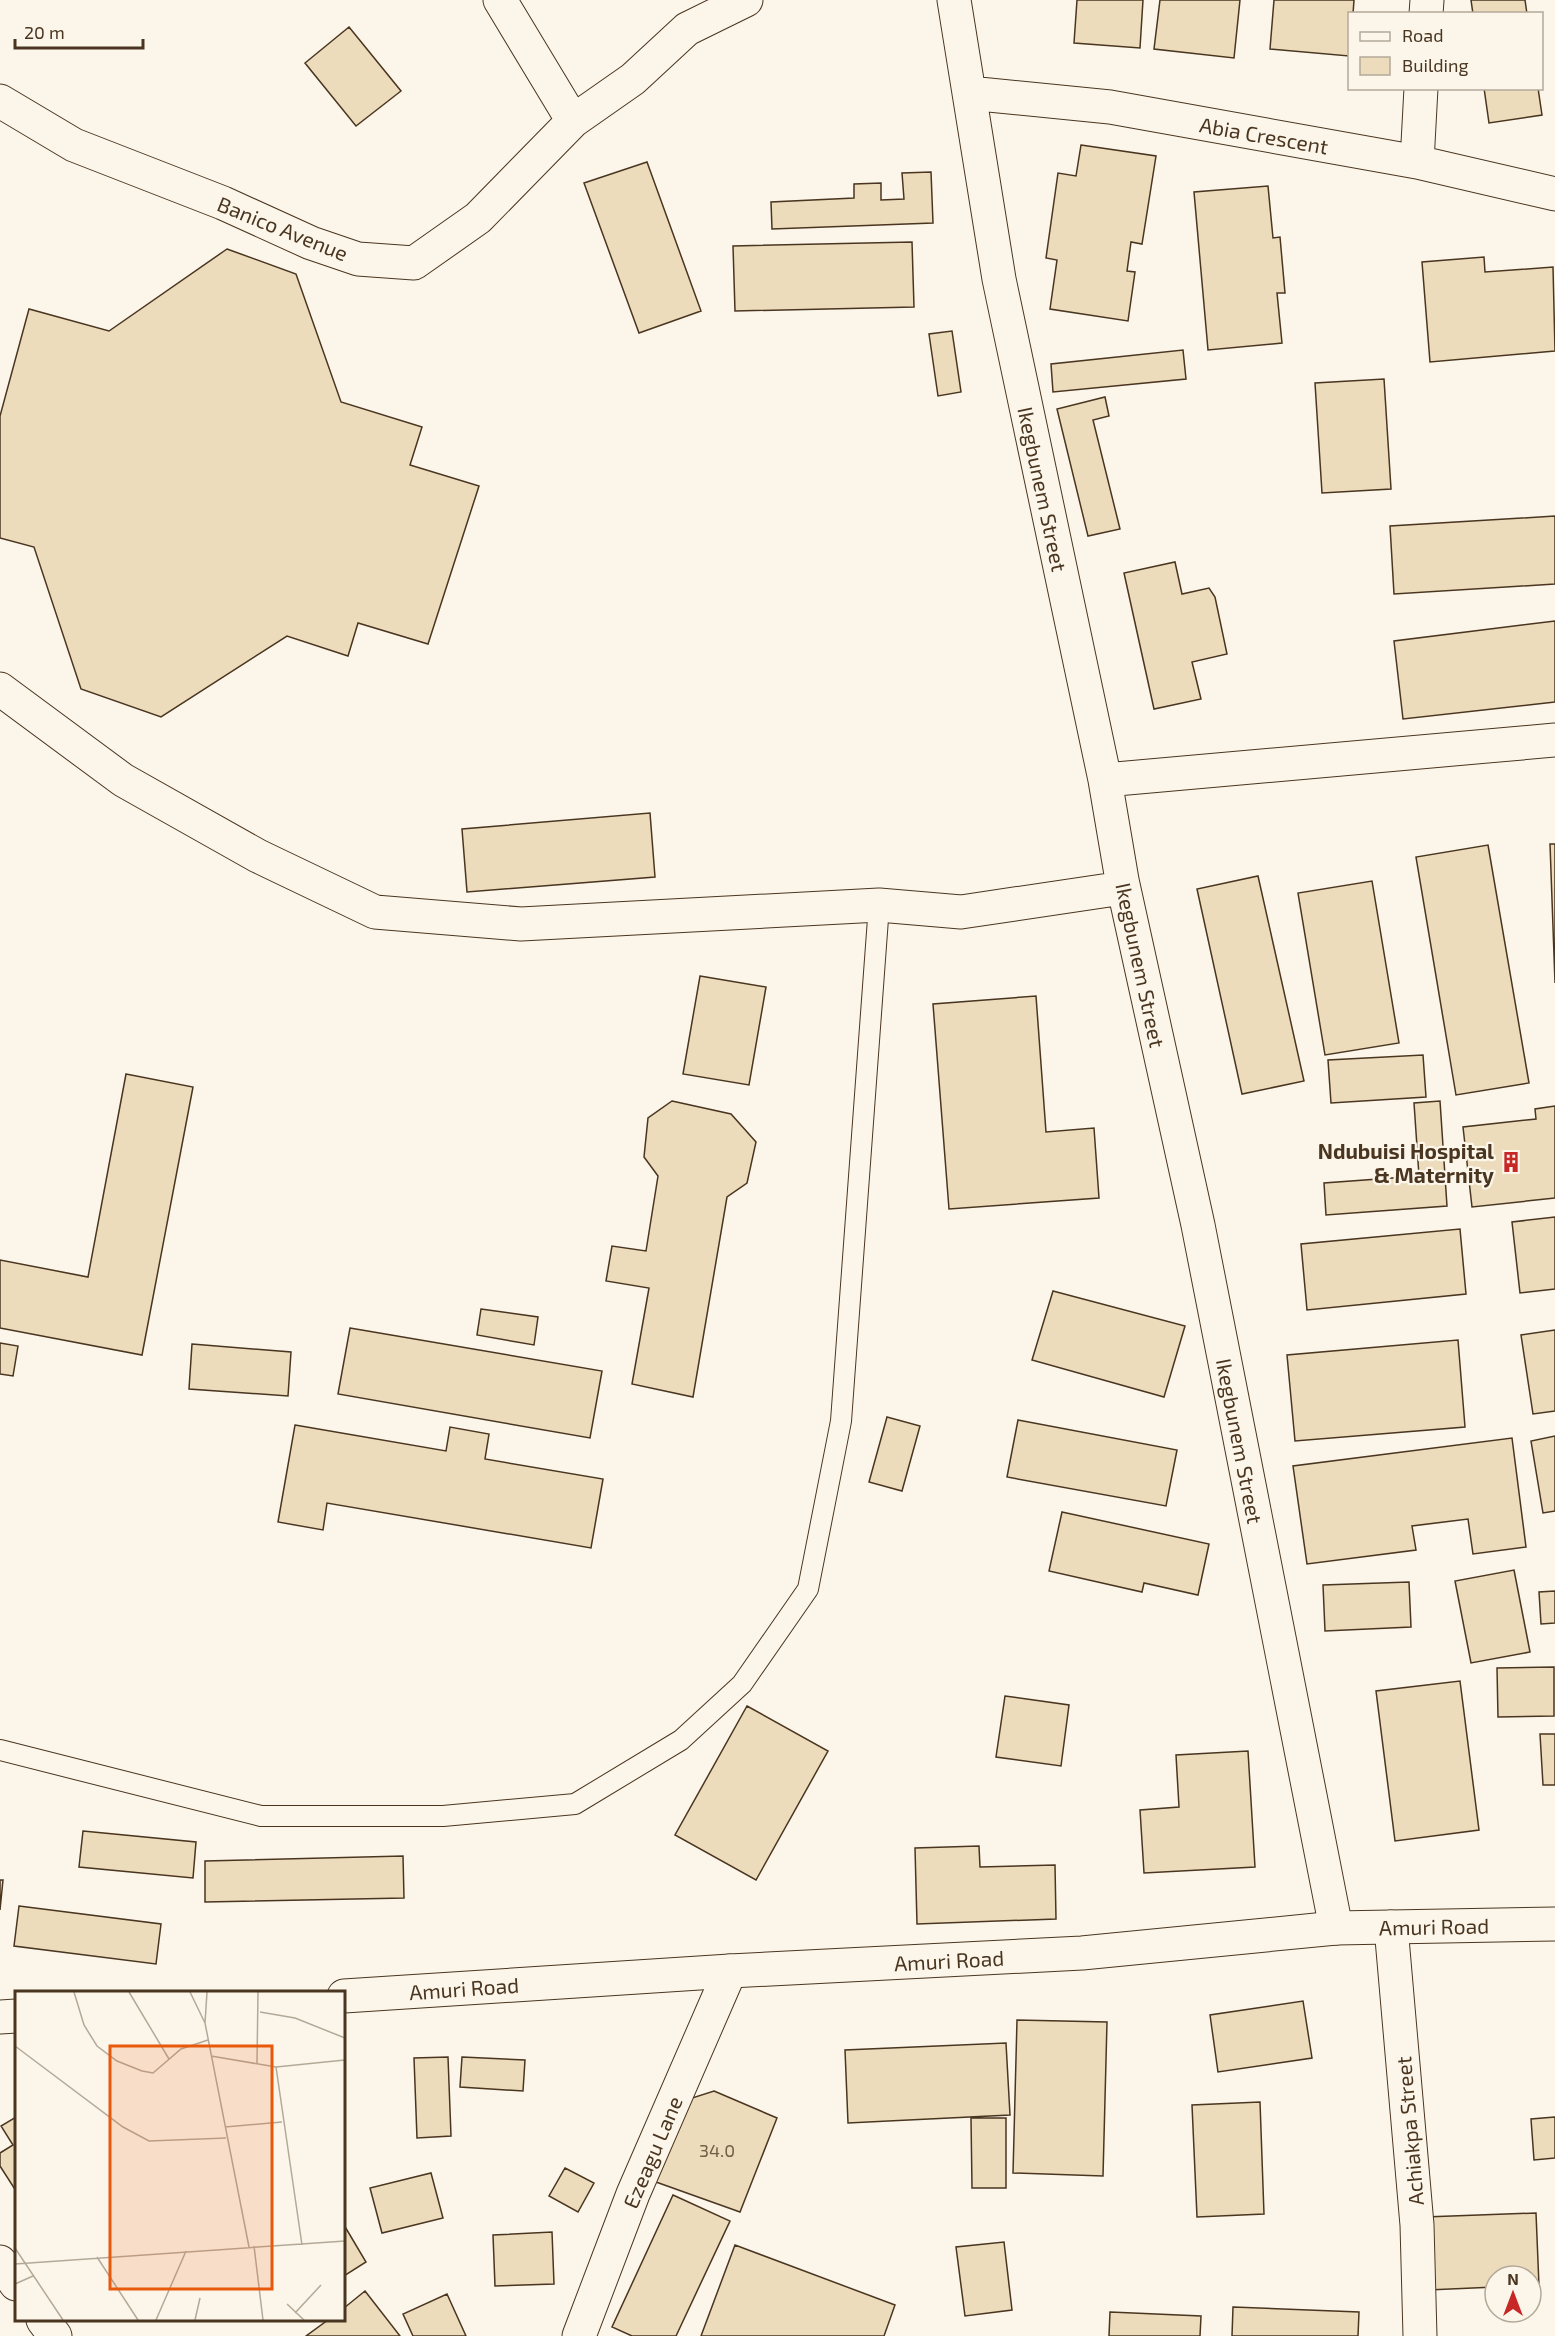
<svg xmlns="http://www.w3.org/2000/svg" width="1555" height="2336" font-family="'Exo 2',sans-serif">
  <rect width="100%" height="100%" fill="#fbf6e9"/>
  <path fill="#ecdcbc" stroke="#4a3520" stroke-width="1.5" d="M1077,0H1143L1140,48L1074,43Z
    M1160,0H1240L1234,58L1154,49Z
    M1274,0H1354L1353,14H1350L1349,56L1270,49Z
    M1471,0H1525L1527,14H1473Z
    M349,27L401,91L356,126L305,63Z
    M1484,88H1538L1542,115L1489,123Z
    M1081,145L1156,156L1142,244L1131,242L1127,271L1135,272L1128,321L1050,309L1057,260L1046,258L1058,173L1076,176Z
    M647,162L701,311L639,333L584,183Z
    M931,172L933,223L772,229L771,202L854,198V184L881,183V200L904,199L902,173Z
    M1268,186L1273,238L1280,237L1285,293H1277L1282,343L1208,350L1194,192Z
    M912,242L914,307L735,311L733,246Z
    M227,249L296,274L341,402L422,427L410,465L479,486L428,644L358,623L348,656L287,636L161,717L81,689L34,547L0,538V416L29,309L109,331Z
    M1484,257L1485,272L1553,267L1555,351L1430,362L1422,262Z
    M952,331L961,392L938,396L929,334Z
    M1183,350L1186,379L1053,392L1051,364Z
    M1384,379L1391,489L1322,493L1315,383Z
    M1105,397L1109,416L1093,420L1120,529L1088,536L1057,409Z
    M1555,516V584L1394,594L1390,526Z
    M1175,562L1182,594L1209,588L1215,597L1227,654L1192,662L1201,699L1154,709L1124,573Z
    M1555,621V702L1403,719L1394,641Z
    M650,813L655,877L467,892L462,829Z
    M1550,844H1555V983Z
    M1488,845L1529,1083L1456,1095L1416,857Z
    M1258,876L1304,1081L1242,1094L1197,889Z
    M1372,881L1399,1043L1325,1055L1298,893Z
    M700,976L766,987L749,1085L683,1074Z
    M1036,996L1046,1132L1094,1128L1099,1198L949,1209L933,1004Z
    M1423,1055L1426,1097L1331,1103L1328,1060Z
    M126,1074L193,1087L142,1355L0,1328V1260L88,1277Z
    M672,1101L731,1114L756,1142L747,1183L727,1197L693,1397L632,1384L649,1288L606,1281L612,1246L646,1251L658,1176L644,1157L648,1118Z
    M1440,1101L1447,1206L1326,1215L1324,1183L1419,1176L1414,1103Z
    M1555,1106V1198L1472,1207L1463,1127L1536,1119L1535,1109Z
    M1555,1217V1289L1520,1293L1512,1222Z
    M1460,1229L1466,1294L1307,1310L1301,1244Z
    M1053,1291L1185,1326L1164,1397L1032,1360Z
    M481,1309L538,1317L534,1345L477,1335Z
    M350,1328L602,1371L590,1438L338,1394Z
    M1555,1330V1411L1533,1414L1521,1335Z
    M1458,1340L1465,1427L1295,1441L1287,1355Z
    M0,1343L18,1346L13,1376L0,1374Z
    M192,1344L291,1352L288,1396L189,1389Z
    M887,1417L920,1426L902,1491L869,1482Z
    M1018,1420L1177,1450L1166,1506L1007,1477Z
    M295,1425L446,1451L450,1427L489,1434L485,1459L603,1479L591,1548L327,1503L323,1530L278,1522Z
    M1555,1436V1511L1543,1513L1531,1441Z
    M1512,1438L1526,1547L1473,1554L1468,1519L1412,1526L1416,1550L1307,1564L1293,1466Z
    M1062,1512L1209,1544L1198,1595L1144,1583L1142,1592L1049,1571Z
    M1514,1570L1530,1652L1471,1663L1455,1581Z
    M1409,1582L1411,1627L1325,1631L1323,1585Z
    M1555,1591V1623L1541,1624L1539,1592Z
    M1554,1667V1716L1498,1717L1497,1668Z
    M1460,1681L1479,1830L1395,1841L1376,1691Z
    M1005,1696L1069,1705L1061,1766L996,1757Z
    M747,1706L828,1751L756,1880L675,1835Z
    M1540,1734H1555V1785H1543Z
    M1248,1751L1255,1867L1144,1873L1140,1810L1179,1807L1176,1755Z
    M83,1831L196,1842L193,1878L79,1867Z
    M979,1846L980,1867L1055,1865L1056,1919L917,1924L915,1848Z
    M403,1856L404,1898L205,1902V1861Z
    M0,1880H3L0,1910Z
    M19,1906L161,1924L156,1964L14,1946Z
    M1303,2001L1312,2058L1218,2072L1210,2015Z
    M1017,2020L1107,2022L1103,2176L1013,2173Z
    M1006,2043L1010,2115L848,2123L845,2050Z
    M448,2057L451,2136L417,2138L414,2058Z
    M462,2057L525,2060L523,2091L460,2087Z
    M714,2091L777,2118L740,2212L656,2182L692,2098Z
    M1260,2102L1264,2214L1197,2217L1192,2105Z
    M16,2117V2191L0,2166V2153L13,2145L1,2126Z
    M1555,2117V2158L1534,2160L1531,2119Z
    M971,2118H1006V2188H972Z
    M565,2168L594,2183L578,2212L549,2196Z
    M431,2173L443,2218L382,2233L370,2188Z
    M673,2195L730,2221L676,2336H632L612,2327Z
    M1536,2213L1539,2286H1531V2276H1495V2287L1428,2290L1425,2217Z
    M344,2225L366,2262L344,2276Z
    M552,2232L554,2284L495,2286L493,2235Z
    M1004,2242L1012,2310L965,2316L956,2247Z
    M735,2245L895,2305L884,2336H701Z
    M365,2291L400,2336H306L328,2320H344V2308Z
    M447,2294L466,2336H413L403,2314Z
    M1233,2307L1359,2312L1358,2336H1232Z
    M1110,2312L1201,2316L1200,2336H1109Z"/>
  <g fill="none" stroke-linecap="round" stroke-linejoin="round">
    <defs>
      <path id="lane" d="M0,1750L261,1816H443L575,1804L681,1740L742,1684L808,1589L841,1421L879,905"/>
      <path id="street" d="M500,0L573,121
        M954,0L999,279L1105,780L1122,880L1198,1225L1336,1928
        M1426,14L1427,0
        M969,93L1110,107L1417,162L1555,194
        M0,101L74,145L223,203L311,243L358,259L414,263L478,218L573,121L633,79L687,29L746,0
        M1417,162L1421,88
        M0,689L123,780L258,856L375,912L521,924L879,905L961,912L1116,889L1122,880
        M1105,780L1555,740
        M1391,1927L1417,2225L1420,2336
        M579,2336L633,2194L730,1971"/>
      <path id="secondary" d="M344,1996L730,1971L1082,1953L1336,1928L1555,1924
        M0,2017L16,2016
        M0,2262L16,2284
        M43,2320L55,2336"/>
    </defs>
    <use href="#lane" stroke="#4a3520" stroke-width="22"/>
    <use href="#street" stroke="#4a3520" stroke-width="35"/>
    <use href="#secondary" stroke="#4a3520" stroke-width="35"/>
    <use href="#lane" stroke="#fbf6e9" stroke-width="20"/>
    <use href="#street" stroke="#fbf6e9" stroke-width="33"/>
    <use href="#secondary" stroke="#fbf6e9" stroke-width="33"/>
  </g>
  <defs>
    <symbol id="building-bare" viewBox="-9 -9 18 18"><path d="M-4-6H4V6H1V3H-1V6H-4ZM-2.5-4.3h1.7v1.8h-1.7ZM.8-4.3h1.7v1.8H.8ZM-2.5-1h1.7V.8h-1.7ZM.8-1h1.7V.8H.8Z" fill="#c62828" stroke="#fbf6e9" stroke-width="2.5" paint-order="stroke"/></symbol>
  </defs>
  <g fill-rule="evenodd">
    <use href="#building-bare" x="1496" y="1147" width="30" height="30"/>
  </g>
  <g text-anchor="middle" dominant-baseline="central" stroke-width="4.5" stroke-linejoin="round" paint-order="stroke">
    <g font-size="18" fill="#725f47">
      <text x="717" y="2150">34.0</text>
    </g>
    <g font-size="21" fill="#4a3520" stroke="#fbf6e9">
      <text transform="translate(1264 135) rotate(10)">Abia Crescent</text>
      <text transform="translate(283 228) rotate(22)">Banico Avenue</text>
      <text transform="translate(1043 489) rotate(78)">Ikegbunem Street</text>
      <text transform="translate(1141 965) rotate(78)">Ikegbunem Street</text>
      <text transform="translate(1240 1441) rotate(79)">Ikegbunem Street</text>
      <text transform="translate(1434 1926) rotate(-1)">Amuri Road</text>
      <text transform="translate(949 1960) rotate(-3)">Amuri Road</text>
      <text transform="translate(464 1988) rotate(-4)">Amuri Road</text>
      <text transform="translate(1409 2131) rotate(-95)">Achiakpa Street</text>
      <text transform="translate(652 2152) rotate(-67)">Ezeagu Lane</text>
    </g>
    <g font-size="21" font-weight="bold" fill="#4a3520" stroke="#fbf6e9" text-anchor="end">
      <text x="1494" y="1150">Ndubuisi Hospital<tspan x="1494" dy="24">&amp; Maternity</tspan></text>
    </g>
  </g>
  <g transform="translate(15 1991)">
    <rect width="330" height="330" fill="#fbf6e9"/>
    <path fill="none" stroke="#b4a999" stroke-width="1.5" d="M59,1L69,34L82,55L102,70L127,80L138,82L166,58L193,49M114,1L154,68M175,1L190,32M192,1L190,32L234,256M245,21L280,27L330,47M0,55L108,136L134,150L211,147M196,65L261,76L330,69M242,72L243,1M261,76L287,254M210,136L267,131M239,255L248,329M0,257L48,329M82,266L123,329M0,273L330,250M0,293L18,285M272,313L289,329M280,322L306,294M141,329L171,260M180,329L185,307"/>
    <path fill="#e8590c" fill-opacity="0.15" stroke="#e8590c" stroke-width="3" d="M95,55H257V298H95Z"/>
    <rect width="330" height="330" fill="none" stroke="#4a3520" stroke-width="3"/>
  </g>
  <rect x="1348" y="12" width="195" height="78" fill="#fbf6e9" stroke="#b4a999" stroke-width="1.5"/>
  <rect x="1360" y="32" width="30" height="9" fill="#fbf6e9" stroke="#b4a999" stroke-width="1.5"/>
  <text x="1402" y="42" font-size="18" fill="#4a3520">Road</text>
  <rect x="1360" y="57" width="30" height="18" fill="#ecdcbc" stroke="#b4a999" stroke-width="1.5"/>
  <text x="1402" y="72" font-size="18" fill="#4a3520">Building</text>
  <g transform="translate(1513 2294)"><circle r="28" fill="#fbf6e9" stroke="#b4a999" stroke-width="1.5"/>
  <path d="M0-4.5L10 22L0 15L-10 22Z" fill="#c62828"/>
  <text y="-9" font-size="16" font-weight="bold" text-anchor="middle" fill="#4a3520">N</text>
  </g>
  <path d="M15 39v9h128v-9" fill="none" stroke="#4a3520" stroke-width="3"/>
  <text x="24" y="39" font-size="18" fill="#4a3520" stroke="#fbf6e9" stroke-width="4.5" paint-order="stroke">20 m</text>
</svg>
